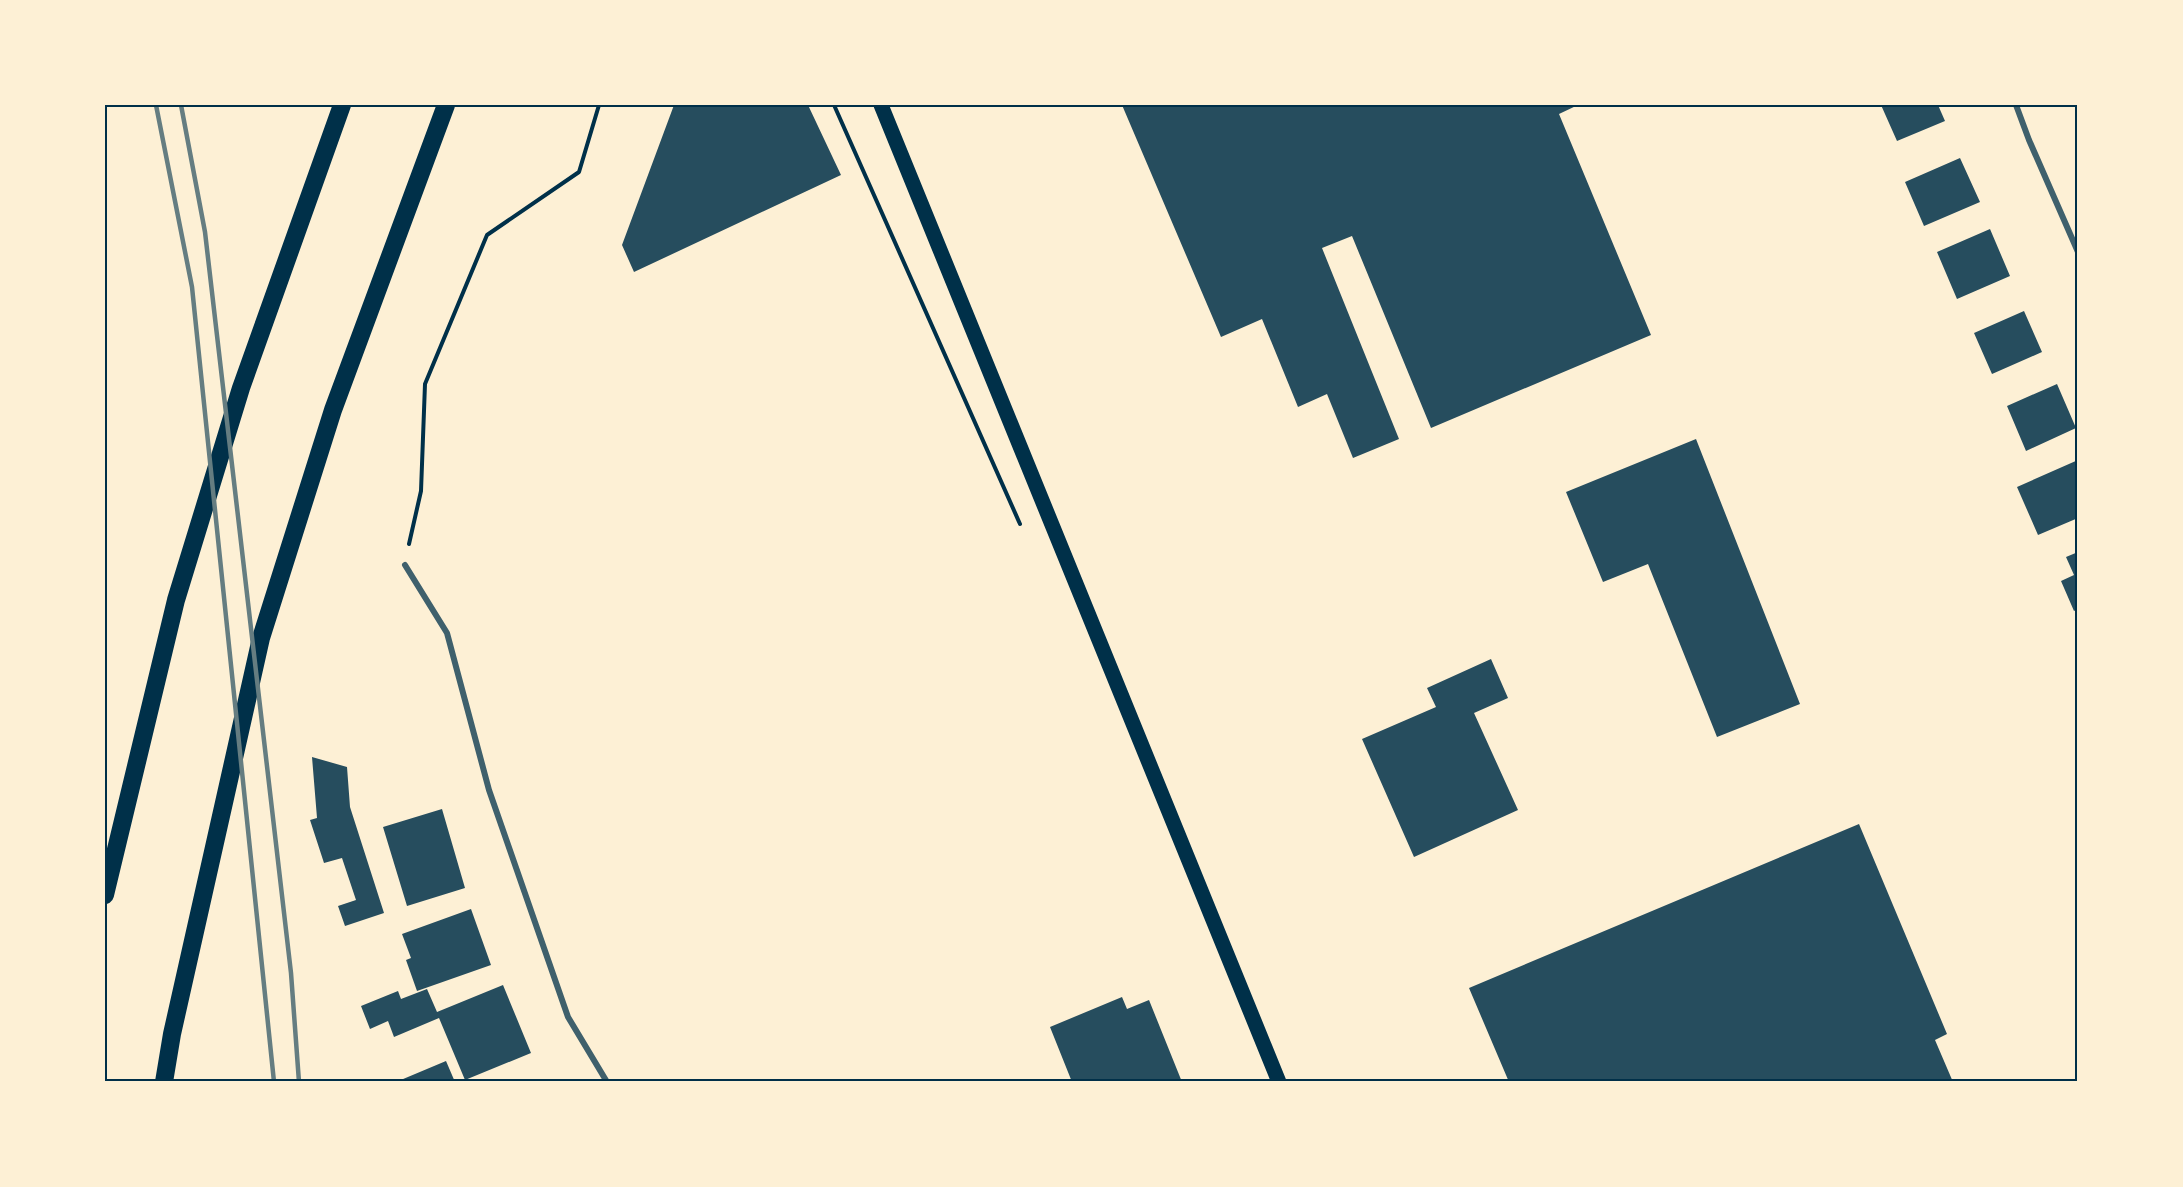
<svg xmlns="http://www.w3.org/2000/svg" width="2183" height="1187" font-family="Poppins,sans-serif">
  <rect width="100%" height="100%" fill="#fdf0d5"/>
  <path fill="#264d5e" d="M674,105H808L841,175L634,272L622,245Z
    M1122,105H1578L1559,114L1651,335L1431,428L1352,236L1322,248L1399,439L1353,458L1327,394L1298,407L1262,319L1221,337Z
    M1881,105H1938L1945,121L1897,141Z
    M1960,158L1980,202L1924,226L1905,182Z
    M1990,229L2010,276L1957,299L1937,252Z
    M2024,311L2042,352L1992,374L1974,333Z
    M2057,384L2076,428L2026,451L2007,406Z
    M1696,439L1800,704L1717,737L1648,564L1603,582L1566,492Z
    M2078,460V518L2038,535L2017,487Z
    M2078,552V609L2074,611L2061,581L2074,575L2066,557Z
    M1491,659L1508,698L1474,713L1518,810L1414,857L1362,739L1436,707L1427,688Z
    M312,757L347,767L350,807L384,913L345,926L338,906L356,900L342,858L324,863L310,820L317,818Z
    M442,809L465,888L407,906L383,827Z
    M1859,824L1947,1034L1935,1040L1953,1082H1509L1469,988Z
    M471,909L491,965L417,991L406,960L411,958L402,934Z
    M503,985L531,1053L465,1080L439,1018L394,1037L388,1021L370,1029L361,1006L398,991L401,999L427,989L437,1012Z
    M1122,997L1127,1009L1149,1000L1182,1082H1072L1050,1027Z
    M446,1061L455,1082H396Z"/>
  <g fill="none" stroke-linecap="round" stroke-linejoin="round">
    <path stroke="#003049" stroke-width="4" d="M834,105L1020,524
      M409,544L421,491L425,384L487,235L579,172L599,105"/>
    <path stroke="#3f606c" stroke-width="6" d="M2016,105L2029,140L2078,252
      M405,565L447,633L489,790L568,1017L607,1082"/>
    <path stroke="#003049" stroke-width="15" d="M881,105L1279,1082"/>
    <path stroke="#003049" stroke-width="18" d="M105,895L176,600L241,388L342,105
      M164,1082L172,1034L261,638L333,410L446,105"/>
    <path stroke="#657d81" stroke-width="4.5" d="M156,105L192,287L274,1082
      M181,105L205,232L291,973L299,1082"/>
  </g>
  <rect width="2183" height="1187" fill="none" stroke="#fdf0d5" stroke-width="213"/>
  <rect x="106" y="106" width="1970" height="974" fill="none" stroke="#003049" stroke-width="2"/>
</svg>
